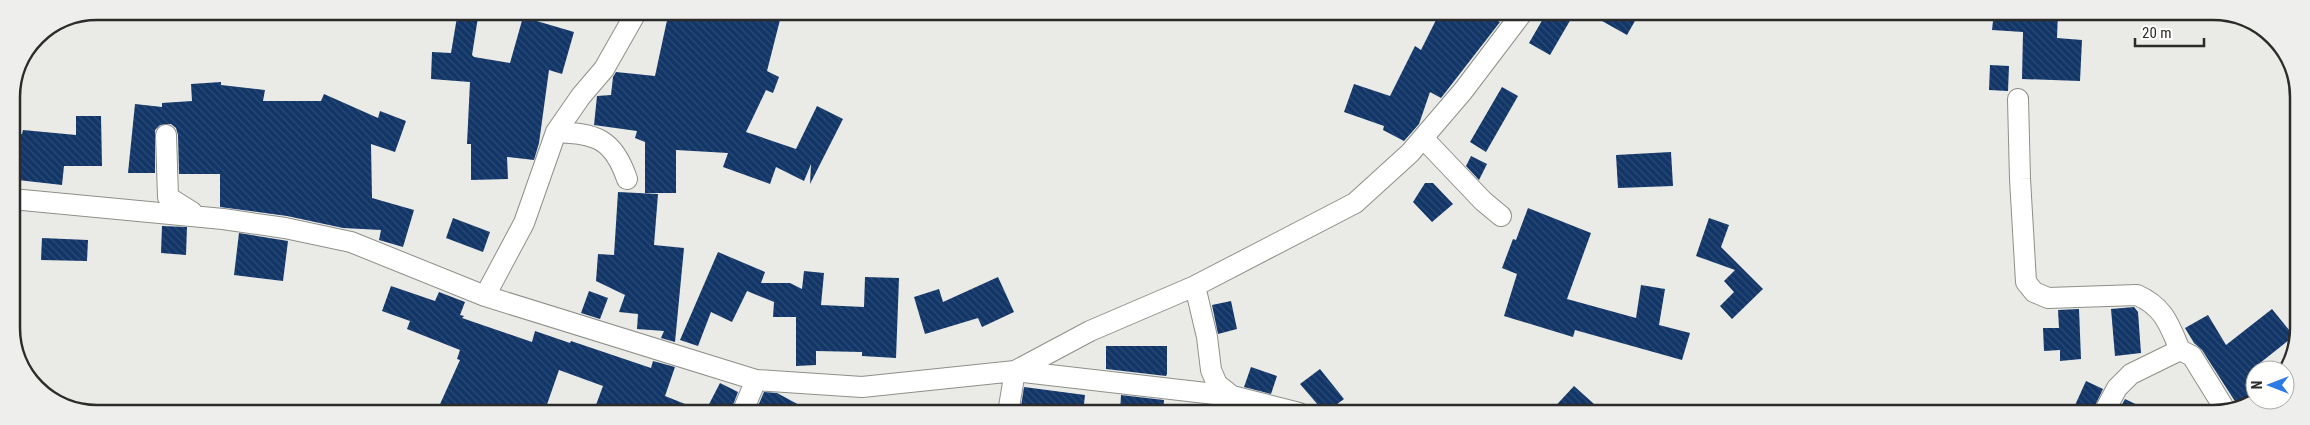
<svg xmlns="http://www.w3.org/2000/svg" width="2310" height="425" font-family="'Roboto Condensed',sans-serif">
  <defs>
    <pattern id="building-back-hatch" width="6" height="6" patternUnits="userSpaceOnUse" patternTransform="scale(1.25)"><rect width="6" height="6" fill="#123668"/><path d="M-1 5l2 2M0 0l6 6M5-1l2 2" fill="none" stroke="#2c4b75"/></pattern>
  </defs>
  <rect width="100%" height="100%" fill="#eaeae6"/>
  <path fill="url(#building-back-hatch)" d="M458,11H479L472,55L474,57L510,63L523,17L574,32L562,74L549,70L539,143L534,160L507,157L508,179L471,180V144H467L470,82L431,79L432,52L451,53Z
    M669,11L782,12L767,71L779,77L773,93L766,90L746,132L796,149L817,106L843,119L810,184L811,164L804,181L776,167L770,184L723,167L728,153L676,150V193H645V142L635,138L637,131L594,125L597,96L611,95L613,77L616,72L655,76Z
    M1440,12H1479L1500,22L1441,98L1430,92L1419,124L1404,141L1383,130L1384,126L1344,112L1354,84L1390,96L1415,46L1421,50Z
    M1547,12H1575L1550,55L1529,43Z
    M1586,12H1640L1627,35Z
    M1994,12H2058L2057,38L2082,40L2080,81L2022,79L2023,32L1992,30Z
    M1990,65L2009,66L2008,91L1989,90Z
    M221,82V85L265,90L263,101H321L324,94L378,118L380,111L406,121L395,152L371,144L372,198L414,210L403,247L379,240L381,230L343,228L287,216L220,207V174H179L178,135L176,128L171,124L160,125L155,130V173H128L135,104L162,107V103L192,101L191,84Z
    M1502,87L1518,96L1486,152L1470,142Z
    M76,116H101L102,166H64L62,185L18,180L19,168H12V134H22L23,130L76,135Z
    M1671,152L1673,186L1618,188L1616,155Z
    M1471,156L1487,164L1479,180L1466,166Z
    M1425,183H1433L1453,204L1432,222L1413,202Z
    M618,192L658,194L654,245L684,248L675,342L661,338L664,331L637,329L638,314L619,312L625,295L596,281L598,254L614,255Z
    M1528,208L1591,233L1567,299L1636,318L1641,285L1665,289L1659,325L1690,333L1682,360L1575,330L1573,337L1504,316L1517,274L1502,268L1513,239L1516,240Z
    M453,218L490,232L483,252L446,238Z
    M1709,218L1729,225L1721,247L1763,289L1732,319L1720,306L1734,292L1724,281L1735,270L1696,256Z
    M162,226L187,227L186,255L161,253Z
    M239,233L288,241L283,281L234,275Z
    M42,238L88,240L87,261L41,260Z
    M718,252L765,272L761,283H790L802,289L804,271L824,273L821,305L864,307L865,277L899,278L896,358L862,356V352L816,351V365L796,366V317H773L774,302L747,291L732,322L711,312L698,346L680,340Z
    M998,277L1014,312L982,327L978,318L925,334L914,297L939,289L943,302Z
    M391,286L435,301L439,292L465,302L460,315L464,316L462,318L532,342L535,331L570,343L571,341L651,368L653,361L675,367L665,396L705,412L720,383L738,392L730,413H593L603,386L559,370L544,413H436L460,360L457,359L460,350L407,329L410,321L382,311Z
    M589,291L608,298L600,319L581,313Z
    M1231,301L1237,329L1218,334L1212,305Z
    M2134,307L2138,312L2141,353L2115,356L2111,309Z
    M2079,309L2081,359L2060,361V350L2044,351L2043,328H2059L2058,310Z
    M2272,309L2294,336L2255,367V398L2238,406L2202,350L2194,343L2185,328L2208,315L2226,345Z
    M1106,346H1167V374L1166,376L1106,369Z
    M1251,367L1277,376L1271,394L1244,387Z
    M1320,369L1344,399L1325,413L1300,384Z
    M2086,381L2103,389L2091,414H2071Z
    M1574,386L1604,413H1549Z
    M1024,387L1085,395L1083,413H1020Z
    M764,392L777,393L814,413H755Z
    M1121,395L1164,400L1163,413H1120Z
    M2125,399L2156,414H2117Z"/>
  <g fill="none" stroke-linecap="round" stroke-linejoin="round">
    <defs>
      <path id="minor" d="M2018,99L2020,179L2026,282L2034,292L2048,298L2137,295C2164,307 2169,324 2180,350L2131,374L2117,388L2103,414
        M556,132C596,134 613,138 627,179
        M166,135L168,197L192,212
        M1423,138L1483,201L1501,216
        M12,199L223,219L285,228L351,242L485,296L756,380L862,387L1015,371L1090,331L1195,286L1355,203L1410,153L1463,91L1523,12
        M1195,286L1207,337L1211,370L1217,384L1232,396L1299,413
        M485,296L524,223L556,132L581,96L604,69L637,11
        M2180,350L2192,356L2226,411
        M742,413L756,380
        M1008,413L1015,371L1232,396"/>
    </defs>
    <use href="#minor" stroke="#8f8f8a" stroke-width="22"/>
    <use href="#minor" stroke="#fff" stroke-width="20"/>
  </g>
  <path d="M0 0H2310V425H0ZM97 20H2213A77 77 0 0 1 2290 97V328A77 77 0 0 1 2213 405H97A77 77 0 0 1 20 328V97A77 77 0 0 1 97 20Z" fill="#eeeeed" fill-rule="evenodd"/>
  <path fill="none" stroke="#2b2b2a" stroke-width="2.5" d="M97 20H2213A77 77 0 0 1 2290 97V328A77 77 0 0 1 2213 405H97A77 77 0 0 1 20 328V97A77 77 0 0 1 97 20Z"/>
  <g transform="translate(2270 385) rotate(270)"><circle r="24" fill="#fffffe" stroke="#aaaaa9"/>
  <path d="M0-4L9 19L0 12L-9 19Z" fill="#2c7ae6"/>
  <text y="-8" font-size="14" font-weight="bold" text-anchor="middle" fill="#2b2b2a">N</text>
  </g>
  <path d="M2135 38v8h69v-8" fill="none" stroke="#2b2b2a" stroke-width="2.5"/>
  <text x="2142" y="38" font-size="15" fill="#2b2b2a" stroke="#fffffe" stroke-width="4" paint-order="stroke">20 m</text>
</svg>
